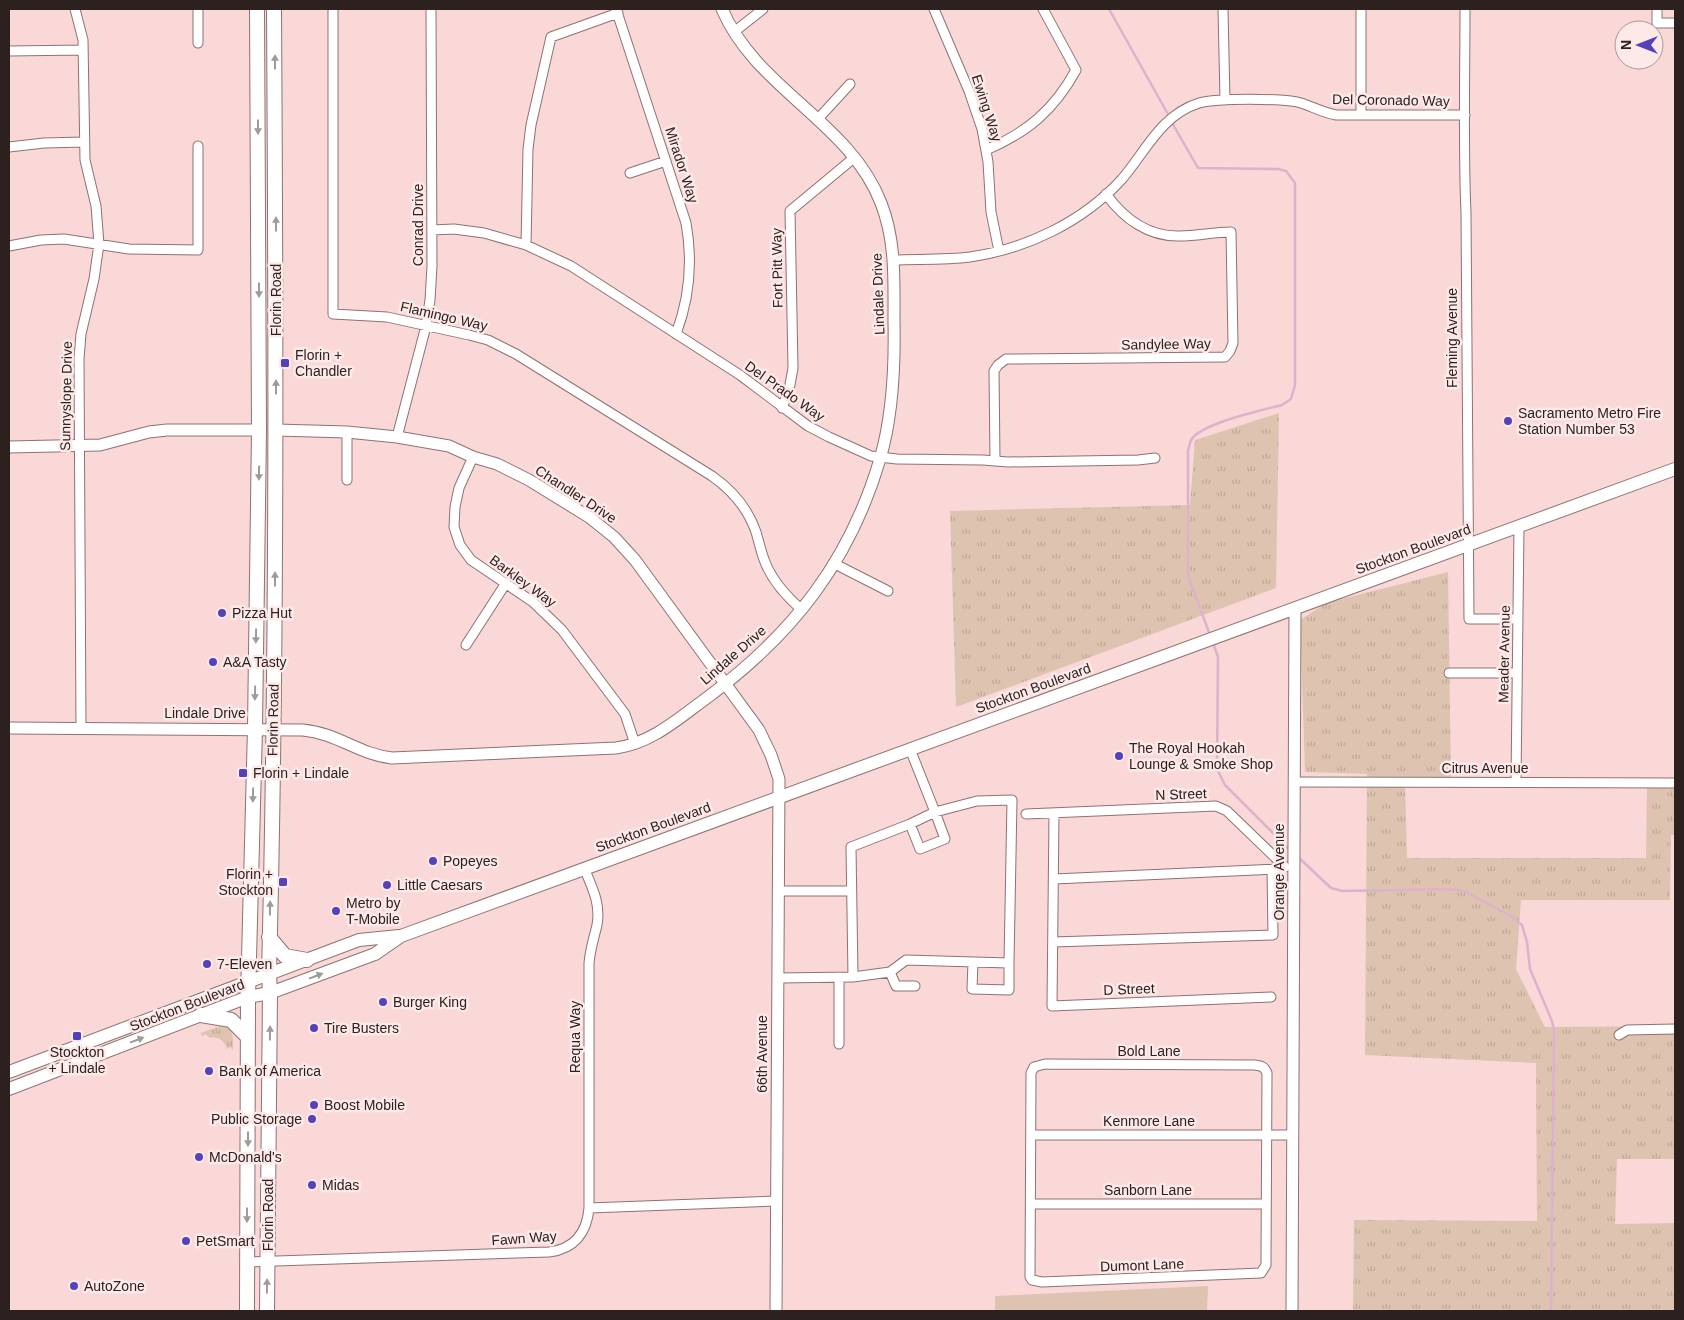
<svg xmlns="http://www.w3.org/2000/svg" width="1684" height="1320" font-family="Arial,sans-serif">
  <defs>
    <pattern id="grass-tufts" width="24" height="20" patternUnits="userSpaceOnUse" patternTransform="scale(1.25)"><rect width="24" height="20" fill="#dec4b0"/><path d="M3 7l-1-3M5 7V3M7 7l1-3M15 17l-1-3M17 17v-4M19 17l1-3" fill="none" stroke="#bfa897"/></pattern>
  </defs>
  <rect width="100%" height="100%" fill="#f9d8d7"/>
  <path fill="url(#grass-tufts)" d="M1279,413L1276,588L956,707L950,511L1190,505L1195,440Z
    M1448,572L1451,779L1405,781L1407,858H1646L1647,785L1675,786V835H1671L1670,900H1521L1516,969L1545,1027L1675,1026V1159H1617L1615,1224L1675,1223V1311H1353L1354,1220L1537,1221L1536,1063L1365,1055L1367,774L1305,772L1300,620L1326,603Z
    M223,1025C235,1030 233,1039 233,1050L230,1047L227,1049C225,1041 218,1036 210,1038L205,1034L203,1036L201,1035V1033Z"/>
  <path fill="#dec4b0" d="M1208,1286L1207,1311H995V1296Z"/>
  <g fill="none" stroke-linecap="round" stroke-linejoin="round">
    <path stroke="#deb1cc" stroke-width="2.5" d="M1109,9L1169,116
      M1171,121L1198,168L1278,169L1286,171L1295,183V385L1291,399L1282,405C1263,410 1201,423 1191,440C1190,442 1189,448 1188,451V576L1210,635
      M1213,643L1218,657L1217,769L1225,785L1290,850
      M1298,857L1331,888L1342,891L1449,889L1464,891L1509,915L1522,925L1527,942L1530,969L1552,1021L1554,1031L1551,1311"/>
    <defs>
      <path id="minor" d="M75,9L83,40L85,160L96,206L99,244L94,279L81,334L79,359L81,728
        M333,9V314L387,317L469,335L488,340L516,354L712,476C732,490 748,509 756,532C759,542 761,552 765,562C772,580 787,597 802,610
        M616,9L686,223C693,262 690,297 676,334
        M934,9L969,91L982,129L988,162L991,212L999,251
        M1223,9L1225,100
        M1361,9V115
        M1465,9C1465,77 1463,145 1466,213L1469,619H1518
        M1657,9V23H1675
        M734,32L763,9
        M198,43V9
        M9,51L83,50
        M817,120L850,84
        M9,147L44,143L84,142
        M986,150C1028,132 1054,110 1076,70L1043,9
        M630,173L666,161
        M432,230L454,229L484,233L526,245L571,266L740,375L808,426L829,437L871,456L897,459L983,460L1008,462L1138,460L1155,458
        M526,245L528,149L531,125L551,37L618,13
        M9,246L41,240L64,239L129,249L198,250V146
        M894,260C919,259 945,260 970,257C1026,249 1083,222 1122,179C1146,151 1161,115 1199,103C1217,98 1283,98 1301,103C1313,107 1324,113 1336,115H1465
        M782,408L789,390L793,368L790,211L855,157
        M397,437L426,326L430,300L432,266L431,9
        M473,457L459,488L455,507L454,527L460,545L471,560L533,602L562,630L625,714L635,744
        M995,460L994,371L998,365L1006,359L1225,357L1230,351L1233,343L1231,232C1214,232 1197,236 1180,236C1149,237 1124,219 1106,194
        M347,480V432
        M835,564L888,591
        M466,645L506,583
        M1449,673H1517
        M910,749L935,812L977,801L1012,800L1009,963L906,960L890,972L896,986H915
        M1294,782L1675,783
        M1516,782L1519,526
        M935,812L945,839L920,849L910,824Z
        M1054,813L1052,1006L1271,997
        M1026,814L1216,806L1227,811L1285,867
        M1054,879L1276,869
        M778,891H851
        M1053,942L1273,935L1272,870
        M973,962L972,989L1009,990V963
        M839,977V1044
        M853,977L890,972
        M778,978L853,977L851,847L910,824
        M1619,1035L1627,1030L1675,1029
        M1045,1064L1255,1065C1261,1066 1264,1066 1267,1073L1266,1260V1265L1261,1273L1042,1282L1032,1280L1030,1277L1031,1073L1034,1067Z
        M1031,1135H1292
        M1031,1204H1266
        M589,1208L777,1201
        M247,1262L549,1252C574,1249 587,1233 589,1208V963C590,950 594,938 597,925C601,904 592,887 584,868"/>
      <path id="tertiary" d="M276,430L347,432L397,437L449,446L473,457L497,464L529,480L589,517L614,537L635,560L759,730L771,755L779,779L776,1311
        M9,447L100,445L149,432L167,430H259
        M9,728L303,730C337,733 358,754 392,758L616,748C652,743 679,718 708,697C793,634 850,561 880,459C893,415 895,367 894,321C894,281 896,241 881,203C850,122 756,89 722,9
        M1292,1311L1295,608"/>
      <path id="secondary" d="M9,1072L359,940L399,936
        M9,1089L248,997L270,993L375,954L401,936L1675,469"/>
      <path id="primary" d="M269,937L285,956L307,960
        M201,1015L231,1020L248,1037
        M247,1311L248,997L255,728L259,430L257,9
        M267,1311L270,993L269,974C277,652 276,331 274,9"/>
    </defs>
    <use href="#minor" stroke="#8e7271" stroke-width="11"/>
    <use href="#tertiary" stroke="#8e7271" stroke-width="13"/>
    <use href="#secondary" stroke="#8e7271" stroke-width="14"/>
    <use href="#primary" stroke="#8e7271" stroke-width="16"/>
    <use href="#minor" stroke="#fff" stroke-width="9"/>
    <use href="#tertiary" stroke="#fff" stroke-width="11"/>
    <use href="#secondary" stroke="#fff" stroke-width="12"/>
    <use href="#primary" stroke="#fff" stroke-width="14"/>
  </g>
  <defs><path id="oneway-solid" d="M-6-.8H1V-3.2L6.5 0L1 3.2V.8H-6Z" transform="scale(1.25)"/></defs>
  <g fill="#a09b9b">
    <use href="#oneway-solid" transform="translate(275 62) rotate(-90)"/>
    <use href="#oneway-solid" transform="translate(258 127) rotate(90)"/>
    <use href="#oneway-solid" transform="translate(276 224) rotate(-90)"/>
    <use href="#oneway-solid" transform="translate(259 290) rotate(90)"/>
    <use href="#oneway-solid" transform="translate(276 387) rotate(-90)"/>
    <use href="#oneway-solid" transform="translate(259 473) rotate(91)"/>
    <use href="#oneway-solid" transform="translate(275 579) rotate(-90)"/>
    <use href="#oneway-solid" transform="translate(256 636) rotate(91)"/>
    <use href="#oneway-solid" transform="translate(255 693) rotate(91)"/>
    <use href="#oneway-solid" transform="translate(253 795) rotate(91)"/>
    <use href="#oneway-solid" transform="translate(270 908) rotate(-89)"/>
    <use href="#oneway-solid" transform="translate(316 976) rotate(-21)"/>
    <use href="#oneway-solid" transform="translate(270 1033) rotate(-89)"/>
    <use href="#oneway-solid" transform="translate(137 1040) rotate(-21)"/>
    <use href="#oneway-solid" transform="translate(248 1139) rotate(90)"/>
    <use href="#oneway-solid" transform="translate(247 1215) rotate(90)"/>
    <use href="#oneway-solid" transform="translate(267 1286) rotate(-89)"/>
  </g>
  <g fill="#5342b9" stroke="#fde9e8" stroke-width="2">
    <rect x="280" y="358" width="10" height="10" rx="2.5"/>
    <circle cx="1508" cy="421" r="5"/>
    <circle cx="222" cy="613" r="5"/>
    <circle cx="213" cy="662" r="5"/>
    <circle cx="1119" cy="756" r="5"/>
    <rect x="238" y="768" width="10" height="10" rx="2.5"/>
    <circle cx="433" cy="861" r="5"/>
    <rect x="278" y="877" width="10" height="10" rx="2.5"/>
    <circle cx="387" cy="885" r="5"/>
    <circle cx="336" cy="911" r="5"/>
    <circle cx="207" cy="964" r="5"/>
    <circle cx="383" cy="1002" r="5"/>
    <circle cx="314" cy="1028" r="5"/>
    <rect x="72" y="1031" width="10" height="10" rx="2.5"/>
    <circle cx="209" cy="1071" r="5"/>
    <circle cx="314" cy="1105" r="5"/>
    <circle cx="312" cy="1119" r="5"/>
    <circle cx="199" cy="1157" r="5"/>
    <circle cx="312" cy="1185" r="5"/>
    <circle cx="186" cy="1241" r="5"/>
    <circle cx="74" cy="1286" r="5"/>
  </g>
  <g text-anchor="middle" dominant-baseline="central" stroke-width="5" stroke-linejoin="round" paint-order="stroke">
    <g font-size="14" fill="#2d2120" stroke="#fde9e8">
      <text transform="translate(1391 100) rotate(1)">Del Coronado Way</text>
      <text transform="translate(987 108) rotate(72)">Ewing Way</text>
      <text transform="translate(682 165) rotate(72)">Mirador Way</text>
      <text transform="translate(418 225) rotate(-90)">Conrad Drive</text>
      <text transform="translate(777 268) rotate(-91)">Fort Pitt Way</text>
      <text transform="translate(878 294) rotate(-92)">Lindale Drive</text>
      <text transform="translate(276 300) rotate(-90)">Florin Road</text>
      <text transform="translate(444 316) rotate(13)">Flamingo Way</text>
      <text transform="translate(1452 338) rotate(-90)">Fleming Avenue</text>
      <text transform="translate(1166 344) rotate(-1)">Sandylee Way</text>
      <text transform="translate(785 391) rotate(35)">Del Prado Way</text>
      <text transform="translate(66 396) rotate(-89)">Sunnyslope Drive</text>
      <text transform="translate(576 494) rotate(33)">Chandler Drive</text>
      <text transform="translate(1413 549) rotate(-20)">Stockton Boulevard</text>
      <text transform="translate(523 581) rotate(36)">Barkley Way</text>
      <text transform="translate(1504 654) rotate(-89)">Meader Avenue</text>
      <text transform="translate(733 655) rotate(-41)">Lindale Drive</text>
      <text transform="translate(1033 688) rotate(-20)">Stockton Boulevard</text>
      <text x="205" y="713">Lindale Drive</text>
      <text transform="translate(273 720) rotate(-89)">Florin Road</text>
      <text x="1485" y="768">Citrus Avenue</text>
      <text transform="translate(1181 794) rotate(-2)">N Street</text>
      <text transform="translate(653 827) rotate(-20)">Stockton Boulevard</text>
      <text transform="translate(1279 872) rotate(-90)">Orange Avenue</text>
      <text transform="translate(1129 989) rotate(-2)">D Street</text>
      <text transform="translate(187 1005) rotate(-21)">Stockton Boulevard</text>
      <text transform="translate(575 1037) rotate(-90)">Requa Way</text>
      <text x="1149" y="1051">Bold Lane</text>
      <text transform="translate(762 1054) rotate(-90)">66th Avenue</text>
      <text x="1149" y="1121">Kenmore Lane</text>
      <text x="1148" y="1190">Sanborn Lane</text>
      <text transform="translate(268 1215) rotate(-90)">Florin Road</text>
      <text transform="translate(524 1238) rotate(-4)">Fawn Way</text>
      <text transform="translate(1142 1265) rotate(-2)">Dumont Lane</text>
    </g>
    <g font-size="14" fill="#2d2120" stroke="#fde9e8" text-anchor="start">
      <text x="295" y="355">Florin +<tspan x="295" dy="16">Chandler</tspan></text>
      <text x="1518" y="413">Sacramento Metro Fire<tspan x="1518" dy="16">Station Number 53</tspan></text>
      <text x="232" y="613">Pizza Hut</text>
      <text x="223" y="662">A&amp;A Tasty</text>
      <text x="1129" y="748">The Royal Hookah<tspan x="1129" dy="16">Lounge &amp; Smoke Shop</tspan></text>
      <text x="253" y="773">Florin + Lindale</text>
      <text x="443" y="861">Popeyes</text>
      <text x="273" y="874" text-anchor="end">Florin +<tspan x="273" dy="16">Stockton</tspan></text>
      <text x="397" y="885">Little Caesars</text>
      <text x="346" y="903">Metro by<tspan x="346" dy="16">T-Mobile</tspan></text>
      <text x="217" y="964">7-Eleven</text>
      <text x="393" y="1002">Burger King</text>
      <text x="324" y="1028">Tire Busters</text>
      <text x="77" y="1052" text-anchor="middle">Stockton<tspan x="77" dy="16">+ Lindale</tspan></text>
      <text x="219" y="1071">Bank of America</text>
      <text x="324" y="1105">Boost Mobile</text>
      <text x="302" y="1119" text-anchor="end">Public Storage</text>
      <text x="209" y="1157">McDonald's</text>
      <text x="322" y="1185">Midas</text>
      <text x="196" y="1241">PetSmart</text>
      <text x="84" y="1286">AutoZone</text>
    </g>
  </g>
  <rect width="1684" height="1320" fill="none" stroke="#2d2120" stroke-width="20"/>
  <g transform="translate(1639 45) rotate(270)"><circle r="24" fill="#fde9e8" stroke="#aa9998"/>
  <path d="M0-4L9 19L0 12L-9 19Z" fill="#5342b9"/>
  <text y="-8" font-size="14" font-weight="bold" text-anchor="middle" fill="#2d2120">N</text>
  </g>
</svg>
